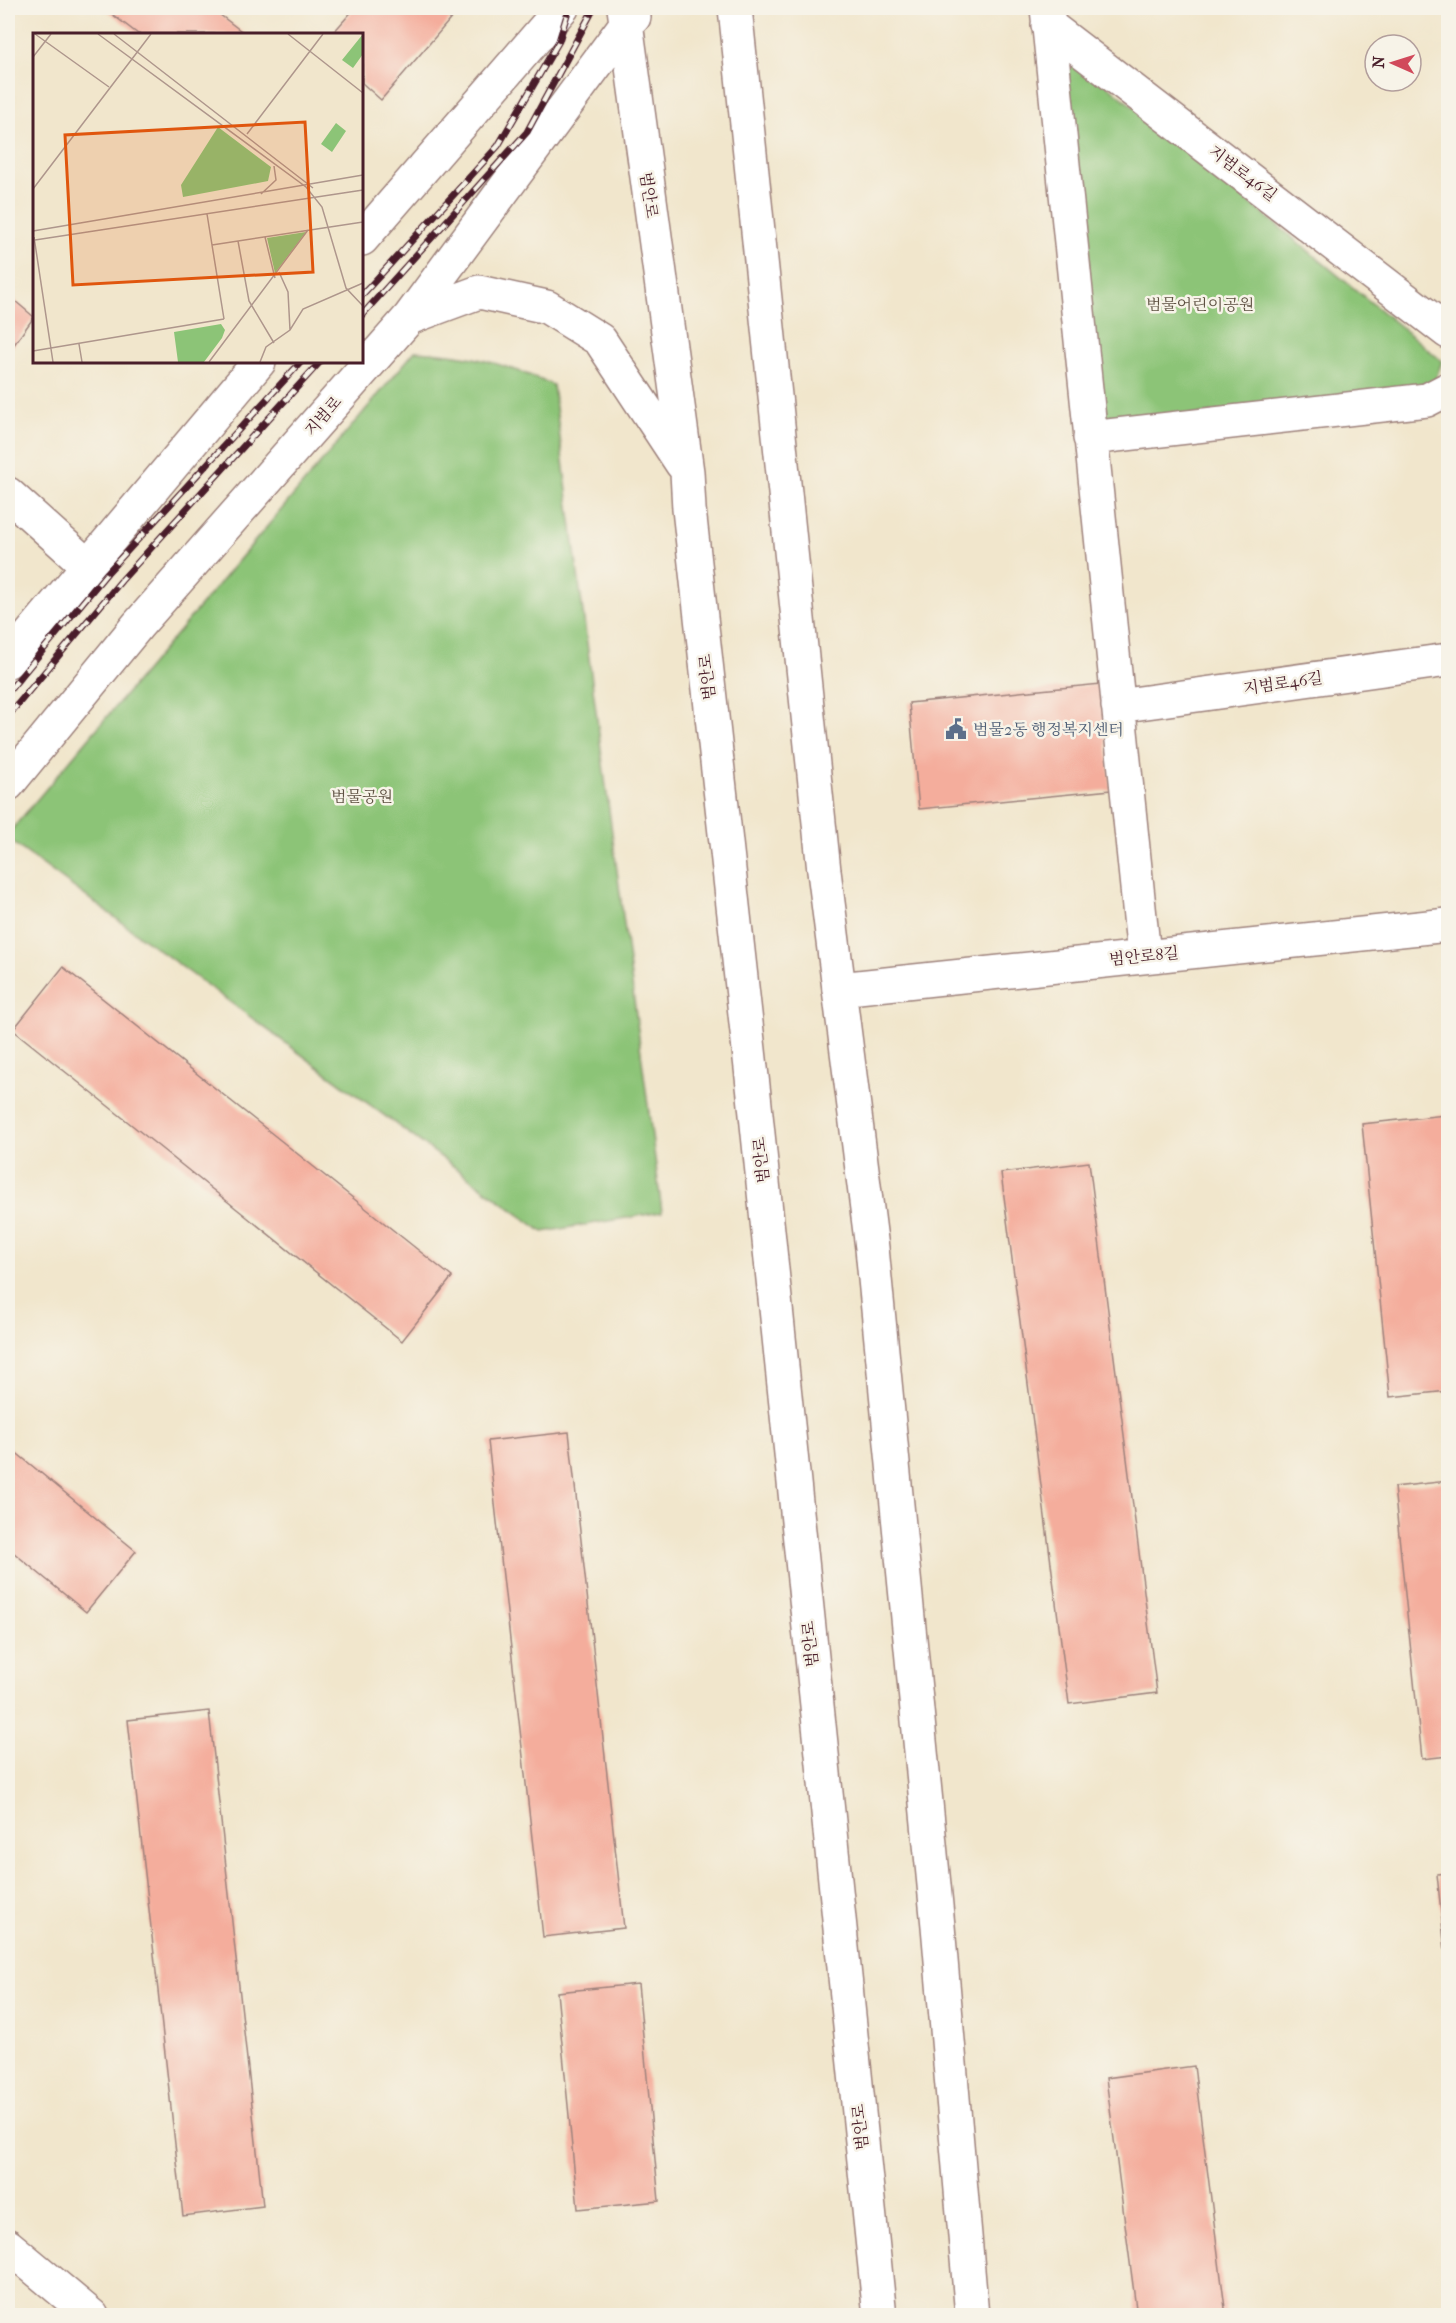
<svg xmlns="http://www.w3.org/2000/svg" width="1456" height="2323" font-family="'IM FELL French Canon','Noto Serif KR',serif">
  <rect width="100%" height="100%" fill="#f7f3e8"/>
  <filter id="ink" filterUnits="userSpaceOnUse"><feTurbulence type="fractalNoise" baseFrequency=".0167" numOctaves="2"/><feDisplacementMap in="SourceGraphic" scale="12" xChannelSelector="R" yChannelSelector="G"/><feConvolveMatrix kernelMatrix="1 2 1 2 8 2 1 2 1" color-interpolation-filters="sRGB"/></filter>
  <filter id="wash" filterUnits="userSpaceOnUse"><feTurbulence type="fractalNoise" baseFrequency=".008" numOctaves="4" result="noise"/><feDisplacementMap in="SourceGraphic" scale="24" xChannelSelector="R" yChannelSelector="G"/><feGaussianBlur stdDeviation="1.35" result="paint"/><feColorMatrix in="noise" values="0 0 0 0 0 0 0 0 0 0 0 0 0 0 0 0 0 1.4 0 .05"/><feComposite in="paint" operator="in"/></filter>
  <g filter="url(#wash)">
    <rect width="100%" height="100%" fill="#f1e6cc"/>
    <path fill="#8cc477" stroke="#6b7251" stroke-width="1.5" d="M1061,47L1442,361L1433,387L1102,426Z
      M415,351C472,354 502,363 553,385L662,1212L543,1232L8,839V834Z"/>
    <g id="blocks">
      <path fill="#f4ad9c" d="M104,8H211L245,34H138Z
        M355,8H460L381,100L362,83V34H332Z
        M8,295L34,317L8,353Z
        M1101,684L1111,790L919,809L909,703Z
        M63,967L452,1277L402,1341L13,1030Z
        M1445,1115L1448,1152V1391L1390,1397L1362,1124Z
        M1089,1162L1157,1693L1069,1704L1001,1173Z
        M569,1432L624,1928L543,1937L488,1441Z
        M8,1446L136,1551L86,1612L8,1548Z
        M1448,1481V1756L1422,1759L1394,1487Z
        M209,1711L263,2206L183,2216L128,1720Z
        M1448,1873V1970H1447L1437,1874Z
        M638,1984L659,2201L578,2209L557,1992Z
        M1194,2066L1226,2316H1137L1106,2078Z"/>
    </g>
  </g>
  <g filter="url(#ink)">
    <use href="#blocks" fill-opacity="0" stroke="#9e827c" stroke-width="1.5"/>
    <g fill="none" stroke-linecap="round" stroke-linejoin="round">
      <defs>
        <path id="street" d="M1047,8L1144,956
          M1048,25L1448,332
          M1090,438L1427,400L1448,389
          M8,494L88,566
          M1118,706L1448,660
          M839,989L1448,925
          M8,2246L92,2316"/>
        <path id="secondary" d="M624,8L687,472L689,509L754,1095L880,2316
          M735,8L824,871L872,1248L938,1926L972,2316
          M362,239L562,8
          M409,318L479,292L547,307L600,340L682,464
          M8,661L259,362
          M8,784L138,625L409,318L626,24L634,17"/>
      </defs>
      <use href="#street" stroke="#9e827c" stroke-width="36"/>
      <use href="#secondary" stroke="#9e827c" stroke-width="36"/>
      <use href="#street" stroke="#fff" stroke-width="33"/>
      <use href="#secondary" stroke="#fff" stroke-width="33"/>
      <defs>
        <path id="rail" d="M362,295L498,146L559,41L569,8
          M362,315L527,132L594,8
          M8,692L107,573L301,362
          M8,716L121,581L320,362"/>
      </defs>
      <use href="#rail" stroke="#4a1f2b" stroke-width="7"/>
      <use href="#rail" stroke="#f7f3e8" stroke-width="4.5" stroke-dasharray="14" stroke-linecap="butt"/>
    </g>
  </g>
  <defs>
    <symbol id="civic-bare" viewBox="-9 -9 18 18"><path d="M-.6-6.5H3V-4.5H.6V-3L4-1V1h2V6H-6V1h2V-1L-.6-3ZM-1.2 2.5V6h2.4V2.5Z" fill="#5c6f8a" stroke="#f7f3e8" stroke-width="2.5" paint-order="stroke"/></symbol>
  </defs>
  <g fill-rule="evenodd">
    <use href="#civic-bare" x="941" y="714" width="30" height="30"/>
  </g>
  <g text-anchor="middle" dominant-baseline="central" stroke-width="5" stroke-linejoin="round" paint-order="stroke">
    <g font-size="16" fill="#4a1f2b" stroke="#f7f3e8">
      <text transform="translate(1243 173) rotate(37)">지범로46길</text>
      <text transform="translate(649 195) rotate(82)">범안로</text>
      <text transform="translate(323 416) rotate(-49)">지범로</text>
      <text transform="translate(707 677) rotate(-96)">범안로</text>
      <text transform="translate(1283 683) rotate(-8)">지범로46길</text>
      <text transform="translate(1144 956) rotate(-6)">범안로8길</text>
      <text transform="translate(761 1160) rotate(-96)">범안로</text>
      <text transform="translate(810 1644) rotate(-96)">범안로</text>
      <text transform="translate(860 2127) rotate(-96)">범안로</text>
    </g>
    <g font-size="16" fill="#5e5142" stroke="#f7f3e8">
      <text x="1200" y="304">범물어린이공원</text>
      <text x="362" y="796">범물공원</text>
    </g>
    <g font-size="16" fill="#4e5e75" stroke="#f7f3e8" text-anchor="start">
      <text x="973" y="729">범물2동 행정복지센터</text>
    </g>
  </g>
  <g transform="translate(33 33)">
    <rect width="330" height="330" fill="#f1e6cc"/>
    <path d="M330,1V21L320,35L309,27ZM303,90L313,98L299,119L288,111ZM185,94L238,134L235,148L150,164L148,152ZM273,199L242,240L234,205ZM188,291L192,297L189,305L171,329H145L141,299Z" fill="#8cc477"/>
    <path fill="none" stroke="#ae968c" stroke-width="1.5" d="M2,1L76,54M65,1L273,154L289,174L313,255L330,273M81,1L280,155M255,1L330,60M0,24L18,1M214,101L290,1M0,156L118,1M228,161L243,147L241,133M174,181L191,286M0,198L330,142M1,204L20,329M232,204L242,245M2,207L330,157M205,208L216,268L241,310M179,212L330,189M246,239L255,259L257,297M46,311L49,329M0,318L191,286M176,329L275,197M227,329L233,314L257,297L270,276L330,250"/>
    <path fill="#e0560e" fill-opacity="0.15" stroke="#e0560e" stroke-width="3" d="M272,89L280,239L40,252L32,102Z"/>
    <rect width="330" height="330" fill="none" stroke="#4a1f2b" stroke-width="3"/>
  </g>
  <rect width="1456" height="2323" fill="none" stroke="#f7f3e8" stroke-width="30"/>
  <g transform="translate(1393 63) rotate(273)"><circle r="28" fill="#f7f3e8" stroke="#b29e9c" stroke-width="1.5"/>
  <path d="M0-4.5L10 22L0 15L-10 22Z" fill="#d1495b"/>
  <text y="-9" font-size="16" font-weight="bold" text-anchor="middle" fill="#4a1f2b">N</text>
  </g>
</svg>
